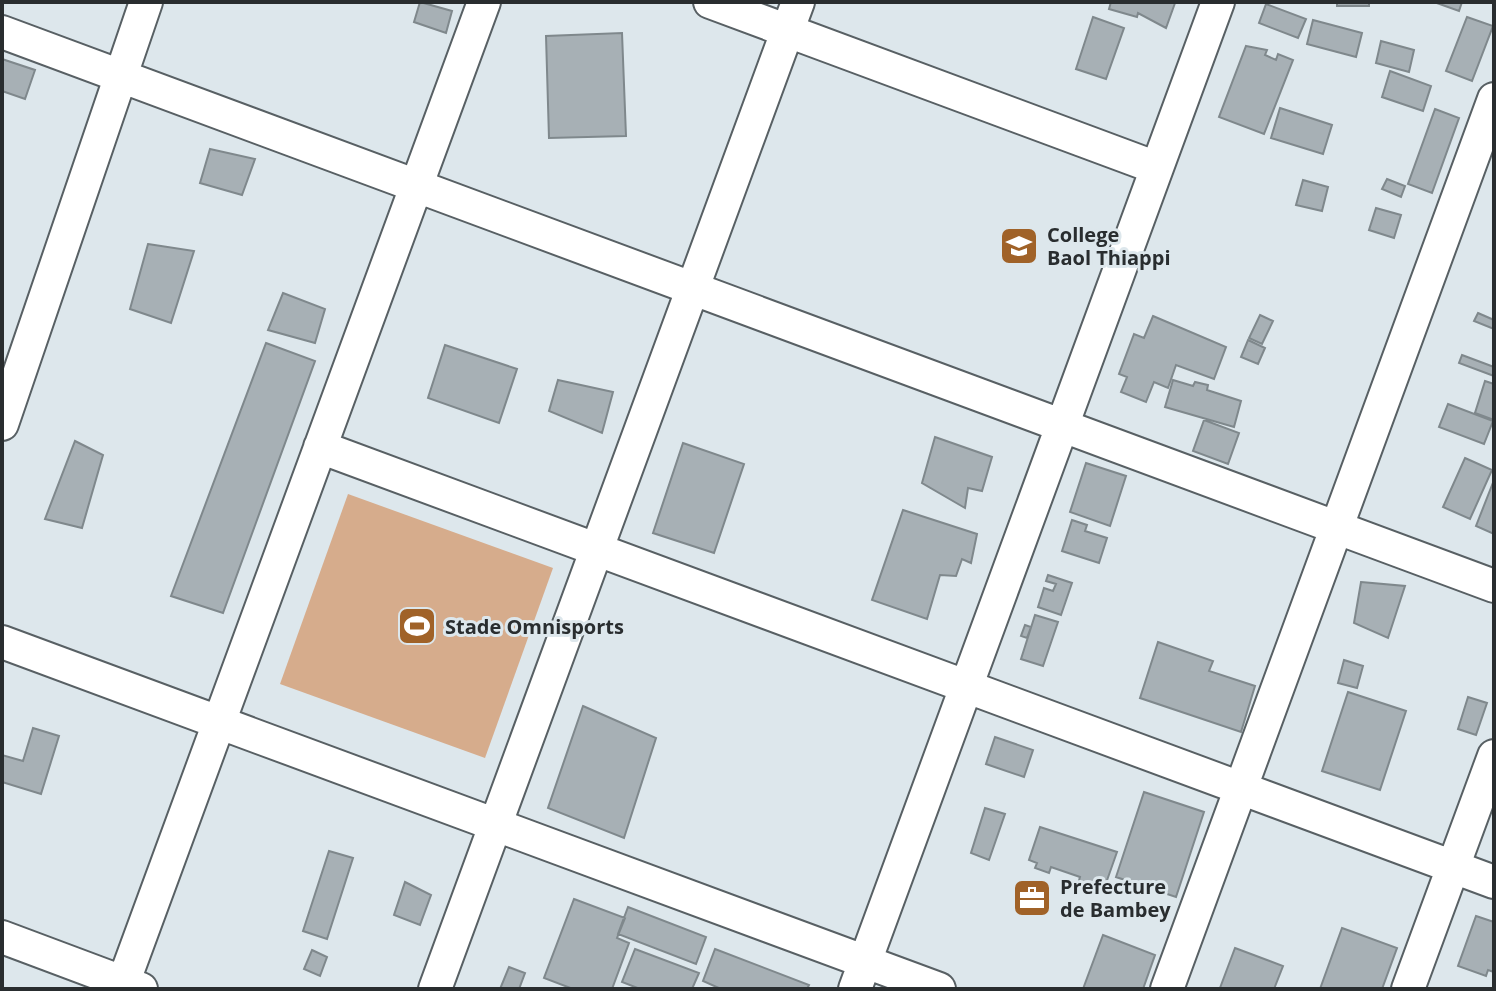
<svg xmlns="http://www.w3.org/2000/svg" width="1496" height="991" font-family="'Open Sans',sans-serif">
  <rect width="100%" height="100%" fill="#dde7ec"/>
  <path fill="#d6ac8c" d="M348,494L553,568L485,758L280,684Z"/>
  <path fill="#a7b0b5" stroke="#7f888c" stroke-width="2" d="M420,2L452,11L446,33L414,22Z
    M1111,2H1173L1175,3L1166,28L1138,13L1137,17L1109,9Z
    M1337,2H1369V6H1337Z
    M1434,2H1462L1459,11Z
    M1266,4L1306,19L1298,38L1259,23Z
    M1093,17L1124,28L1106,79L1076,69Z
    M1467,17L1493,26L1472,81L1446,71Z
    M1313,20L1362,33L1356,57L1307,44Z
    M622,33L626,136L549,138L546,36Z
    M1381,41L1414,50L1409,72L1376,63Z
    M1246,46L1267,50L1265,55L1276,60L1278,54L1293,60L1264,134L1219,117Z
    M2,59L35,70L25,99L2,91Z
    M1390,71L1431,86L1423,111L1382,97Z
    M1280,108L1332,125L1323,154L1271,138Z
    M1435,109L1459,118L1432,193L1408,184Z
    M210,149L255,159L242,195L200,183Z
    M1387,179L1405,186L1401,197L1382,189Z
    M1303,180L1328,187L1322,211L1296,205Z
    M1376,208L1401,215L1394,238L1369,230Z
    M148,244L194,251L171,323L130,309Z
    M283,293L325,309L315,343L268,330Z
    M1478,313L1494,320V329L1474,321Z
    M1260,315L1273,321L1262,344L1249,338Z
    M1153,316L1226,347L1214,379L1176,365L1168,388L1154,382L1146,402L1121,392L1127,377L1119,374L1134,334L1144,338Z
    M1248,340L1265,348L1258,364L1241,357Z
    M266,343L315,361L223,613L171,596Z
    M445,345L517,369L499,423L428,398Z
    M1462,355L1494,367V376L1459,363Z
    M558,380L613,392L602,433L549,411Z
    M1173,380L1193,386L1195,382L1208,385L1207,390L1241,401L1234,427L1165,407Z
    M1485,381L1494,384V420L1475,413Z
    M1448,404L1493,421L1484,444L1439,427Z
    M1204,420L1239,433L1228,464L1193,451Z
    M935,437L992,457L982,491L968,488L965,508L922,483Z
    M75,441L103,455L82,528L45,519Z
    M683,443L744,464L714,553L653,533Z
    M1465,458L1492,470L1470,519L1443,507Z
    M1086,463L1126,476L1110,526L1070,512Z
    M1494,480V534L1476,526Z
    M903,510L977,534L971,563L962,559L956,576L940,575L927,619L872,600Z
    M1072,520L1087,525L1085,531L1107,538L1099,563L1062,551Z
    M1048,575L1072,583L1061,615L1038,607L1044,588L1053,591L1056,584L1046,581Z
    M1361,582L1405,586L1388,638L1354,623Z
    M1035,615L1058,622L1043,666L1021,659Z
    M1025,625L1031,627L1027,638L1021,636Z
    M1158,642L1213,661L1209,671L1255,686L1241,732L1140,698Z
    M1344,660L1363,666L1357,688L1338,683Z
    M1348,692L1406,711L1380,790L1322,771Z
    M1468,697L1487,703L1476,735L1458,729Z
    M583,706L656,738L624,838L548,808Z
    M33,728L59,736L41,794L2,782V755L23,761Z
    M995,737L1033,750L1024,777L986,764Z
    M1144,792L1204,812L1176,897L1116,877Z
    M985,808L1005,814L989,860L971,853Z
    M1040,827L1117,852L1105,886L1098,883L1096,891L1078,884L1080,877L1051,867L1049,873L1035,868L1037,863L1029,860Z
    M329,851L353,858L327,939L303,931Z
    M405,882L431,895L420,925L394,915Z
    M574,899L625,918L617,938L629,943L612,989H573L544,978Z
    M628,907L706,937L696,964L618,934Z
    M1476,916L1494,922V972L1488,970L1486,976L1458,966Z
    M1342,928L1397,948L1382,989H1320Z
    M1103,935L1155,955L1143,989H1083Z
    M1235,948L1283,966L1274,989L1220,988Z
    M635,949L699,973L692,989H640L622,982Z
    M715,949L809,985L807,989H721L703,981Z
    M312,950L327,957L320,976L304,969Z
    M509,967L525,973L519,989H500Z"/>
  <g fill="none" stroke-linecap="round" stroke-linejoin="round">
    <defs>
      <path id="street" d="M710,2L1157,168
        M2,32L1494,586
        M2,424L146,2
        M320,447L1494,882
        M2,642L939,989
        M2,937L141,989
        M121,989L484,2
        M435,989L798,2
        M855,989L1218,2
        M1167,989L1494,99
        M1408,989L1494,756"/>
    </defs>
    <use href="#street" stroke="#586064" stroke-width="36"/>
    <use href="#street" stroke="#fff" stroke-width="32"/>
  </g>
  <defs>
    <symbol id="school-square" viewBox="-11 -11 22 22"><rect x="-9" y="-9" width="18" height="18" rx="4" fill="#a06228" stroke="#dde7ec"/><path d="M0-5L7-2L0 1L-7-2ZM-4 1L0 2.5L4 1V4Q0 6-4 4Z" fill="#fff"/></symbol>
    <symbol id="stadium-square" viewBox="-11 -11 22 22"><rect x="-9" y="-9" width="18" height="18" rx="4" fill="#a06228" stroke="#dde7ec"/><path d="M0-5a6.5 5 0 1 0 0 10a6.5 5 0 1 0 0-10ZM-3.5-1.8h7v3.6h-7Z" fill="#fff"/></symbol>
    <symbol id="office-square" viewBox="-11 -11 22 22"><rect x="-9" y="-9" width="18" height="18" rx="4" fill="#a06228" stroke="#dde7ec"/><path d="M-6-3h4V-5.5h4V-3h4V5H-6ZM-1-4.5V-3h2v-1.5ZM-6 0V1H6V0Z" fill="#fff"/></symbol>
  </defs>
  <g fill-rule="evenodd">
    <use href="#school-square" x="997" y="224" width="44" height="44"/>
    <use href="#stadium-square" x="395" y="604" width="44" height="44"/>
    <use href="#office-square" x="1010" y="876" width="44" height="44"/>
  </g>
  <g text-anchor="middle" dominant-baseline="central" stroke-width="6" stroke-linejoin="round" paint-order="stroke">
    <g font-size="20" font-weight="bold" fill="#292d2f" stroke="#dde7ec" text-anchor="start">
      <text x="1047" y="234">College<tspan x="1047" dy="23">Baol Thiappi</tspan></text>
      <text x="445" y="626">Stade Omnisports</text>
      <text x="1060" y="886">Prefecture<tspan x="1060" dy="23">de Bambey</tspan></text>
    </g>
  </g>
  <rect width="1496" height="991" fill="none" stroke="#292d2f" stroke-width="8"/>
</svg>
